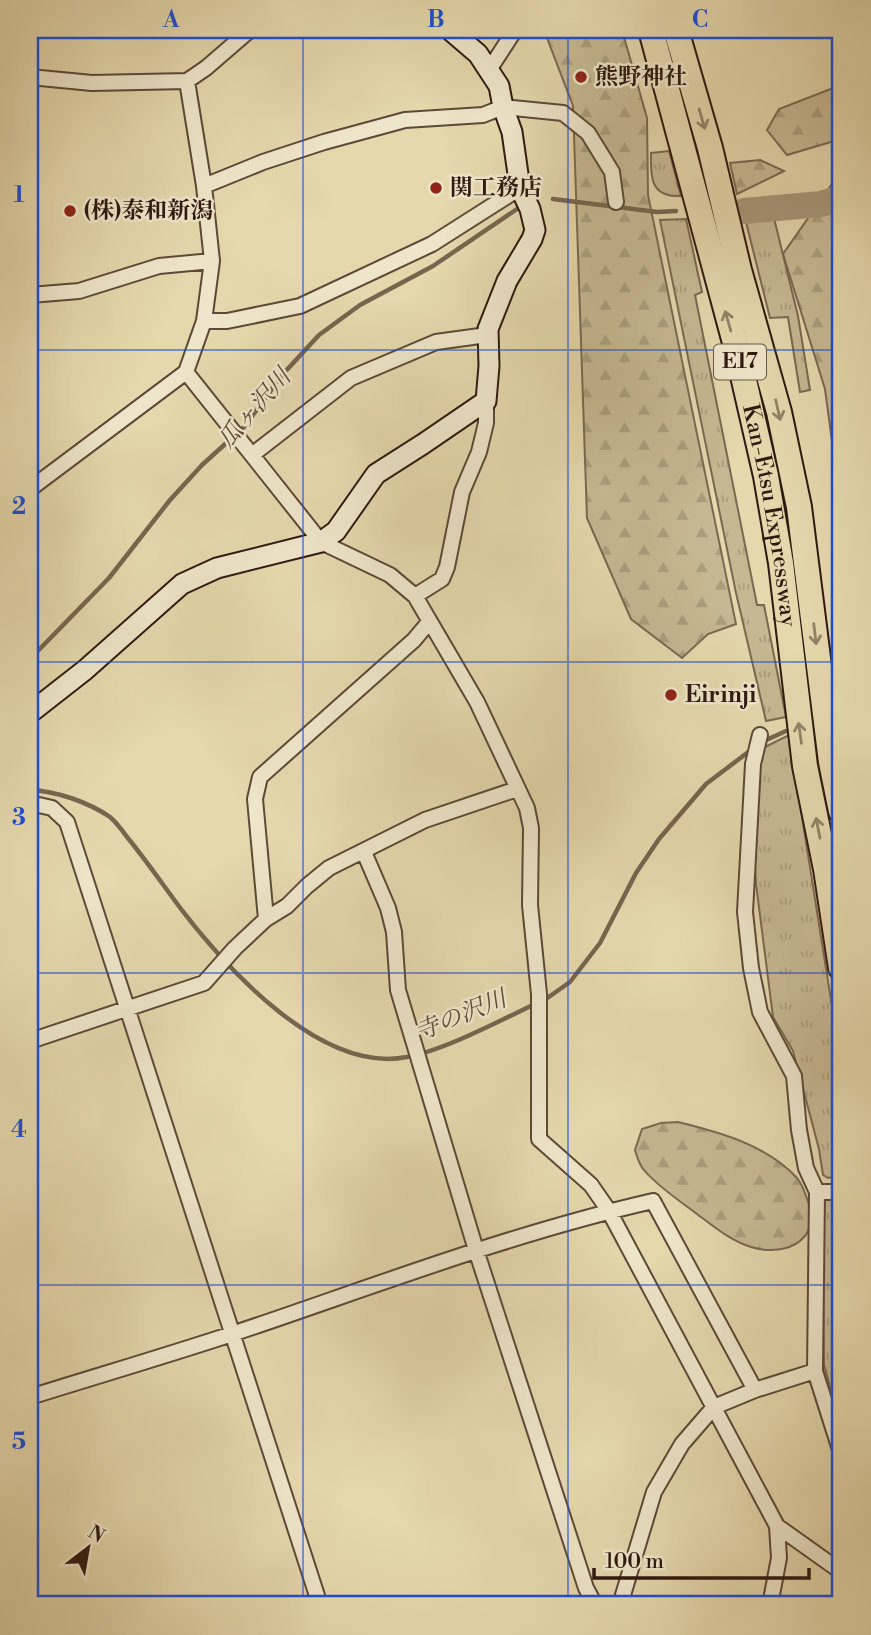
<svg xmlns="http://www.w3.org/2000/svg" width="871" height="1635" font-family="'Libre Bodoni','Noto Serif JP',serif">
  <defs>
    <pattern id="grass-tufts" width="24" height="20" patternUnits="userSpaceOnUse" patternTransform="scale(1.75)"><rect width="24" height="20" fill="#c6b892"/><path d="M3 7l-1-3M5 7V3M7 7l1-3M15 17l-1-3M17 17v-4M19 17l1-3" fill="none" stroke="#aa9e7d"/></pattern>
    <pattern id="forest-firs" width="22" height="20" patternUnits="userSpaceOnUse" patternTransform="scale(1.75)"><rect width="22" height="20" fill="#c6b892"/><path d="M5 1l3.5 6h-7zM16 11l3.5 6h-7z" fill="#aa9e7d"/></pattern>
  </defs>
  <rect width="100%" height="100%" fill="#e5d8ad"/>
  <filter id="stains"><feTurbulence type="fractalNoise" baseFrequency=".00286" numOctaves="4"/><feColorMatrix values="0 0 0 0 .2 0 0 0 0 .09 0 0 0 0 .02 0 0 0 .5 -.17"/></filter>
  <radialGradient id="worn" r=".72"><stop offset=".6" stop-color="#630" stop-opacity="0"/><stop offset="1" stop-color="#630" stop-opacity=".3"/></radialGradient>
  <path fill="url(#grass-tufts)" stroke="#7b6852" stroke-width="2" d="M669,151L681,196C650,197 651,178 651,153Z
    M773,214L798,316L810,390L800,392L788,317L770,318L745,218Z
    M686,219L702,292L695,295L757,605H764L786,717L766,721L736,593L660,220Z
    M789,735L841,1063V1175L828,1178L823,1175L819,1149L793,1051L773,1017L756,884L752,817L763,748Z
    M841,1195V1427L824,1365L822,1200Z"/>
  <path fill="url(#forest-firs)" stroke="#7b6852" stroke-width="2" d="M544,30H622L647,118L648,195L736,624L708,634L682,658L631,619L587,518L573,106Z
    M841,85V139L787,155L767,130L779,109Z
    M760,160L784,171L737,194L730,163Z
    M841,179V508L825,389L783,254L834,181Z
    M678,1122C719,1132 767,1145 797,1178C801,1183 804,1190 806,1196C825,1238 788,1258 751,1247C731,1241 713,1226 697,1214C681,1202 656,1185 644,1170C639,1165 637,1156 635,1150L642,1129L661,1123Z"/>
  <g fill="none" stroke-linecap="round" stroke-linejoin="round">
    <path stroke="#77654f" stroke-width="4.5" d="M553,199L657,212L676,211
      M30,659L109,578L170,500L202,465L244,427L283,374L319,335L360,305L433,266L520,207
      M764,741L786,731H791
      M30,790C56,791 88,802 110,817C116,822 122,830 127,837C146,860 163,885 181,909C228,970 322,1074 407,1057C445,1050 499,1021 535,1004
      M543,1001L570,982L600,943L636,873L659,839L706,784L751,750"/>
    <path stroke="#a79778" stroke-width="26" d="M744,211L821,204L841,198"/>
    <defs>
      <path id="minor" d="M489,70L515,30
        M30,77L92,83L187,81L206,68L250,30
        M204,186L263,162L324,142L405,120L483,115L503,107L563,113L588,133L612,172L616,202
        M30,295L79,291L159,266L212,261
        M204,321H227L300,306L432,244L520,188
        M186,372L321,542L390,575L415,596L477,702L527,808L531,828L530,905L539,994V1139L591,1185L609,1211L777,1526L836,1568H841
        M252,455L351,378L436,342L487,335
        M30,489L186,372L204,321L212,261L204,186L187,81
        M415,596L442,579L447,567L462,492L479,452L486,423V401
        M760,735L753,764L745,912L751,968L760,1012L794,1076L799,1130L806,1168L817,1192L815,1371
        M30,803L52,808L67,822L320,1605
        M364,852L388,908L394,932L398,990L476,1250L586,1588L595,1605
        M266,919L255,799L260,777L414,640L429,622
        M30,1041L204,983L235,948L266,919L287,906L307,886L329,868L425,820L517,789
        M817,1192H837
        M30,1397C97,1376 165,1356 232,1334C372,1287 509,1234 653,1201L755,1390
        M620,1605L654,1492L682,1444L714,1407L755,1390L815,1371L841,1453
        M770,1605L779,1558L777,1526"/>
      <path id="secondary" d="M30,713L85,670L182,584L217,568L321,542L336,531L376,474L423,444L486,401L489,366L488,329L507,281L532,239L535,230L530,209L520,188L512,132L503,107L499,86L478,54L450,30"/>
      <g id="motorway">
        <path id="s1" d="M651,30L738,354L766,476L781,563L805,766L826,869L841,968"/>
        <path d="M676,30L710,148L739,270L779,412L799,507L831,762L841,811"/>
      </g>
    </defs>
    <use href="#minor" stroke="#5d4938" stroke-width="18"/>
    <use href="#secondary" stroke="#301911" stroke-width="23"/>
    <use href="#motorway" stroke="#301911" stroke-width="28"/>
    <use href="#minor" stroke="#eee6ca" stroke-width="14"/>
    <use href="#secondary" stroke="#eee6ca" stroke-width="19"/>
    <use href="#motorway" stroke="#e5d8ad" stroke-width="24"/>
  </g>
  <defs><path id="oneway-shaft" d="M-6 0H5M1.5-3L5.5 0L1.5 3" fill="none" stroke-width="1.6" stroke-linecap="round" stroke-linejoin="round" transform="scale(1.75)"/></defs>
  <g stroke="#948267">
    <use href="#oneway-shaft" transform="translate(702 119) rotate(74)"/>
    <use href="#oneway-shaft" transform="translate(728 321) rotate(-106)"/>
    <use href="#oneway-shaft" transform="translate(778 410) rotate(77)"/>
    <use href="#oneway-shaft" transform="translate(815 634) rotate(83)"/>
    <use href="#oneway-shaft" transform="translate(800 733) rotate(-98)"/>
    <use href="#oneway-shaft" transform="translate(818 828) rotate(-101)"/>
  </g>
  <path fill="none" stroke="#1d4ed8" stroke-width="2" stroke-opacity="0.55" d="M303,30V1605M568,30V1605M30,350H841M30,662H841M30,973H841M30,1285H841"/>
  <g fill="#8f2418" stroke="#eee6ca" stroke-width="2.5">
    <circle cx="581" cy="77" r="7"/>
    <circle cx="436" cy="188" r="7"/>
    <circle cx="70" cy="211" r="7"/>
    <circle cx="671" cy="695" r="7"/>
  </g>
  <g text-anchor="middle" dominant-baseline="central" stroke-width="5" stroke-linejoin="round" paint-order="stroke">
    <rect fill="#eee6ca" stroke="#695648" stroke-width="2" x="714" y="344.5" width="52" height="35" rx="5"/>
    <g font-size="21" font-weight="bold" fill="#301911">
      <text x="740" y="362">E17</text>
    </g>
    <g font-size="23" font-weight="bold" fill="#301911" stroke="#eee6ca" text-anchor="start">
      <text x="595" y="77">熊野神社</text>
      <text x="450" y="188">関工務店</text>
      <text x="84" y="211">(株)泰和新潟</text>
      <text x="685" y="695">Eirinji</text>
    </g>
    <g font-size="23" fill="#301911" stroke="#eee6ca">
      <text stroke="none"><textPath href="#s1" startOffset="500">Kan-Etsu Expressway</textPath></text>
    </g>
    <g font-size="24" font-style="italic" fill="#604b3a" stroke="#eee6ca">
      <text transform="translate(255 409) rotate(-49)">瓜ヶ沢川</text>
      <text transform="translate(461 1016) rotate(-22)">寺の沢川</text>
    </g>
  </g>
  <rect width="871" height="1635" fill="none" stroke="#e5d8ad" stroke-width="77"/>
  <g transform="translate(88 1548) rotate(31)" stroke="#eee6ca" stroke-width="5" paint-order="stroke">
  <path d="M0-5L12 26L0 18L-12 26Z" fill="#301911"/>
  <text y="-10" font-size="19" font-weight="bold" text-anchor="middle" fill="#301911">N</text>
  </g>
  <path d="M594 1568v10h215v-10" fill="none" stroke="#301911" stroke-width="3.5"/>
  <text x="605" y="1568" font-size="21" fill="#301911" stroke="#eee6ca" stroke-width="5" paint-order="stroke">100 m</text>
  <rect x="38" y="38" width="794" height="1558" fill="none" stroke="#1d4ed8" stroke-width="2.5"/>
  <g font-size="23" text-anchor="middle" font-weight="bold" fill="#1d4ed8">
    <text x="171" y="27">A</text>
    <text x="436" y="27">B</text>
    <text x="700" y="27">C</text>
    <text x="19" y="202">1</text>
    <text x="19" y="514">2</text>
    <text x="19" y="825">3</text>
    <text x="19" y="1137">4</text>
    <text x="19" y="1449">5</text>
  </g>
  <rect width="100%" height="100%" filter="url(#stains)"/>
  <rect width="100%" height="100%" fill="url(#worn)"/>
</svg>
